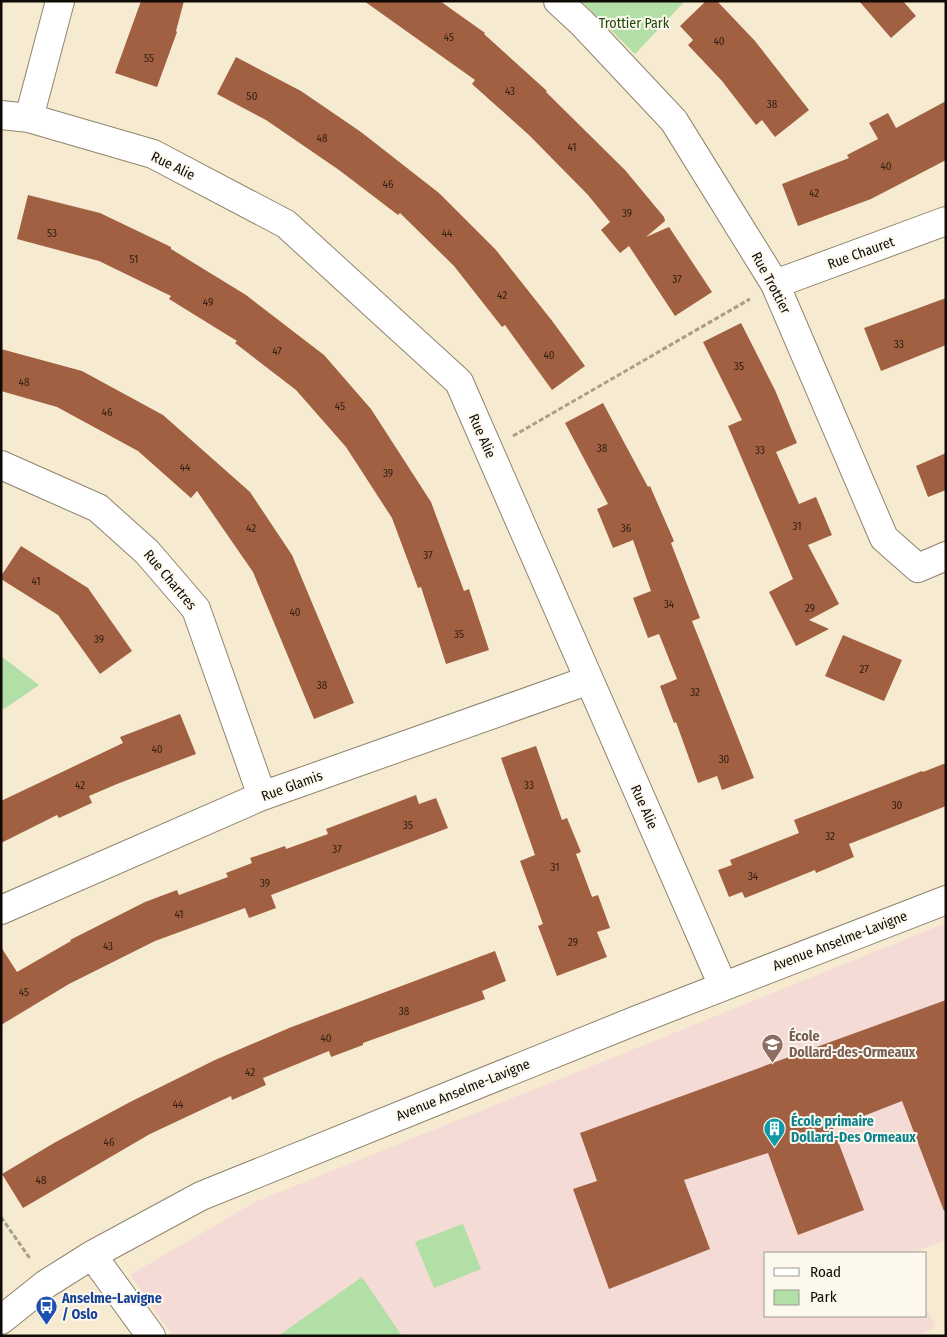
<svg xmlns="http://www.w3.org/2000/svg" width="947" height="1337" font-family="'Fira Sans Condensed',sans-serif">
  <rect width="100%" height="100%" fill="#f6ebd1"/>
  <path fill="#f5dbd5" d="M946,923V1240L912,1253H766V1316H926V1308L935,1326L920,1336H173L130,1275L255,1202Z"/>
  <path fill="#b2dfa6" d="M581,1H685L635,54Z
    M1,656L39,685L1,711Z
    M463,1224L481,1269L434,1288L415,1242Z
    M362,1277L402,1336H278Z"/>
  <path fill="#a06041" d="M141,1H184L176,31L177,32L157,87L115,73Z
    M364,1H440L485,33L484,34L547,91L546,92L625,170L664,217L665,221L646,237L669,227L712,292L675,316L629,246L620,253L601,230L610,222L588,195L529,135L472,84L475,80Z
    M706,1H717L755,41L809,110L775,137L762,120L756,125L722,81L688,45L693,40L680,26Z
    M859,1H903L916,16L891,38Z
    M236,57L301,91L361,132L439,193L496,250L553,322L585,366L552,390L505,325L502,327L454,266L400,213L398,215L339,170L266,120L217,94Z
    M946,101V160L871,199L798,226L782,184L849,158L847,155L878,139L869,123L888,113L896,128Z
    M28,195L100,213L171,247V249L246,295L324,355L371,409L431,502L464,591L469,589L489,650L446,664L421,587L418,588L392,518L346,447L296,390L235,343L237,341L169,299L171,296L99,261L17,239Z
    M946,298V345L881,371L864,328Z
    M741,323L775,390L797,443L776,452L799,504L816,497L832,535L808,545L839,604L809,620L829,629L796,646L769,592L793,579L728,426L742,420L703,342Z
    M1,349L82,371L163,415L250,492L292,555L354,703L314,719L253,572L197,491L191,498L138,451L57,407L1,391Z
    M603,403L648,487L650,486L674,541L671,543L700,618L692,621L754,778L722,790L717,776L698,783L676,722L674,723L660,686L677,679L659,634L648,638L633,598L651,591L633,540L613,548L597,509L608,504L565,423Z
    M946,453V490L928,497L916,466Z
    M21,546L88,588L132,651L100,674L58,615L1,579V576Z
    M843,635L902,660L884,701L825,676Z
    M180,714L196,754L117,784L89,796L92,803L59,818L57,815L1,843V801L123,743L120,737Z
    M536,746L562,820L567,818L581,852L576,854L592,897L598,895L610,928L597,932L607,957L557,976L538,926L543,924L520,861L535,855L501,758Z
    M946,763V806L849,844L854,857L816,873L815,870L745,898L742,892L729,897L718,870L732,865L730,860L799,833L794,820L922,771L923,772Z
    M416,795L419,804L436,798L448,828L271,895L276,908L249,918L245,908L155,941L69,984L1,1025V947L17,972L71,941L70,940L145,902L177,890L179,895L228,877L226,873L252,863L250,858L285,846L286,849L328,834L326,829Z
    M495,951L506,981L482,991L485,999L363,1043V1045L331,1057L329,1051L263,1078L266,1085L232,1100L231,1096L150,1134L23,1208L2,1174L54,1143L130,1102L215,1060L289,1028Z
    M946,1000V1210L944,1211L902,1101L833,1128L864,1210L798,1235L768,1153L684,1180L710,1249L609,1289L573,1189L597,1181L580,1133Z"/>
  <g fill="none" stroke-linecap="round" stroke-linejoin="round">
    <defs>
      <path id="minor" d="M558,1L582,23L674,121L775,284L884,538L918,568L946,556
        M1,115L29,118L153,154L286,224L459,382L723,986
        M29,118L60,1
        M775,284L946,221
        M1,465L98,508L147,552L196,609L262,796
        M1,910L262,796L589,680
        M92,1255L151,1336
        M1,1320L46,1284L92,1255L201,1196L637,1020L946,900"/>
    </defs>
    <use href="#minor" stroke="#8f846d" stroke-width="30"/>
    <path stroke="#a79e8b" stroke-width="3" stroke-dasharray="5 2.5" stroke-linecap="butt" d="M513,436L750,299
      M1,1217L31,1260"/>
    <use href="#minor" stroke="#fff" stroke-width="28"/>
  </g>
  <defs>
    <symbol id="school-pin" viewBox="-11 -11 22 30"><path d="M0 17L-7.5 6A9.5 9.5 0 1 1 7.5 6Z" fill="#8d6e63" stroke="#fdf8ee"/><path d="M0-5L7-2L0 1L-7-2ZM-4 1L0 2.5L4 1V4Q0 6-4 4Z" fill="#fff"/></symbol>
    <symbol id="building-pin" viewBox="-11 -11 22 30"><path d="M0 17L-7.5 6A9.5 9.5 0 1 1 7.5 6Z" fill="#0f9aa8" stroke="#fdf8ee"/><path d="M-4-6H4V6H1V3H-1V6H-4ZM-2.5-4.3h1.7v1.8h-1.7ZM.8-4.3h1.7v1.8H.8ZM-2.5-1h1.7V.8h-1.7ZM.8-1h1.7V.8H.8Z" fill="#fff"/></symbol>
    <symbol id="bus-pin" viewBox="-11 -11 22 30"><path d="M0 17L-7.5 6A9.5 9.5 0 1 1 7.5 6Z" fill="#1a4fb4" stroke="#fdf8ee"/><path d="M-5-6H5V4H4V6H2V4H-2V6H-4V4H-5ZM-3.5-4V0h7V-4ZM-3.5 1.2v1.5H-2V1.2ZM2 1.2v1.5H3.5V1.2Z" fill="#fff"/></symbol>
  </defs>
  <g fill-rule="evenodd">
    <use href="#school-pin" x="760" y="1032" width="25" height="34"/>
    <use href="#building-pin" x="762" y="1116" width="25" height="34"/>
    <use href="#bus-pin" x="34" y="1294" width="25" height="34"/>
  </g>
  <g text-anchor="middle" dominant-baseline="central" stroke-width="4" stroke-linejoin="round" paint-order="stroke">
    <g font-size="11" fill="#332013">
      <text x="449" y="37">45</text>
      <text x="719" y="41">40</text>
      <text x="149" y="58">55</text>
      <text x="510" y="91">43</text>
      <text x="252" y="96">50</text>
      <text x="772" y="104">38</text>
      <text x="322" y="138">48</text>
      <text x="572" y="147">41</text>
      <text x="886" y="166">40</text>
      <text x="388" y="184">46</text>
      <text x="814" y="193">42</text>
      <text x="627" y="213">39</text>
      <text x="52" y="233">53</text>
      <text x="447" y="233">44</text>
      <text x="134" y="259">51</text>
      <text x="677" y="279">37</text>
      <text x="502" y="295">42</text>
      <text x="208" y="302">49</text>
      <text x="899" y="344">33</text>
      <text x="277" y="351">47</text>
      <text x="549" y="355">40</text>
      <text x="739" y="366">35</text>
      <text x="24" y="382">48</text>
      <text x="340" y="406">45</text>
      <text x="107" y="412">46</text>
      <text x="602" y="448">38</text>
      <text x="760" y="450">33</text>
      <text x="185" y="467">44</text>
      <text x="388" y="473">39</text>
      <text x="797" y="526">31</text>
      <text x="251" y="528">42</text>
      <text x="626" y="528">36</text>
      <text x="428" y="555">37</text>
      <text x="36" y="581">41</text>
      <text x="669" y="604">34</text>
      <text x="810" y="608">29</text>
      <text x="295" y="612">40</text>
      <text x="459" y="634">35</text>
      <text x="99" y="639">39</text>
      <text x="864" y="669">27</text>
      <text x="322" y="685">38</text>
      <text x="695" y="692">32</text>
      <text x="157" y="749">40</text>
      <text x="724" y="759">30</text>
      <text x="80" y="785">42</text>
      <text x="529" y="785">33</text>
      <text x="897" y="805">30</text>
      <text x="408" y="825">35</text>
      <text x="830" y="836">32</text>
      <text x="337" y="849">37</text>
      <text x="555" y="867">31</text>
      <text x="753" y="876">34</text>
      <text x="265" y="883">39</text>
      <text x="179" y="914">41</text>
      <text x="573" y="942">29</text>
      <text x="108" y="946">43</text>
      <text x="24" y="992">45</text>
      <text x="404" y="1011">38</text>
      <text x="326" y="1038">40</text>
      <text x="250" y="1072">42</text>
      <text x="178" y="1104">44</text>
      <text x="109" y="1142">46</text>
      <text x="41" y="1180">48</text>
    </g>
    <g font-size="14" fill="#1d490f" stroke="#fdf8ee">
      <text x="634" y="23">Trottier Park</text>
    </g>
    <g font-size="14" fill="#0f0b04" stroke="#fdf8ee">
      <text transform="translate(173 166) rotate(26)">Rue Alie</text>
      <text transform="translate(861 253) rotate(-20)">Rue Chauret</text>
      <text transform="translate(771 283) rotate(62)">Rue Trottier</text>
      <text transform="translate(482 436) rotate(66)">Rue Alie</text>
      <text transform="translate(170 580) rotate(50)">Rue Chartres</text>
      <text transform="translate(292 786) rotate(-20)">Rue Glamis</text>
      <text transform="translate(644 807) rotate(66)">Rue Alie</text>
      <text transform="translate(840 941) rotate(-21)">Avenue Anselme-Lavigne</text>
      <text transform="translate(463 1090) rotate(-22)">Avenue Anselme-Lavigne</text>
    </g>
    <g font-size="14" font-weight="bold" fill="#785e54" stroke="#fdf8ee" text-anchor="start">
      <text x="789" y="1036">École<tspan x="789" dy="16">Dollard-des-Ormeaux</tspan></text>
    </g>
    <g font-size="14" font-weight="bold" fill="#0d838f" stroke="#fdf8ee" text-anchor="start">
      <text x="791" y="1121">École primaire<tspan x="791" dy="16">Dollard-Des Ormeaux</tspan></text>
    </g>
    <g font-size="14" font-weight="bold" fill="#164399" stroke="#fdf8ee" text-anchor="start">
      <text x="62" y="1298">Anselme-Lavigne<tspan x="62" dy="16">/ Oslo</tspan></text>
    </g>
  </g>
  <rect width="947" height="1337" fill="none" stroke="#0f0b04" stroke-width="5"/>
  <rect x="764" y="1252" width="162" height="65" fill="#fdf8ee" stroke="#9e9990"/>
  <rect x="774" y="1268" width="25" height="8" fill="#ffffff" stroke="#9e9990"/>
  <text x="810" y="1277" font-size="15" fill="#0f0b04">Road</text>
  <rect x="774" y="1290" width="25" height="15" fill="#b2dfa6" stroke="#9e9990"/>
  <text x="810" y="1302" font-size="15" fill="#0f0b04">Park</text>
</svg>
